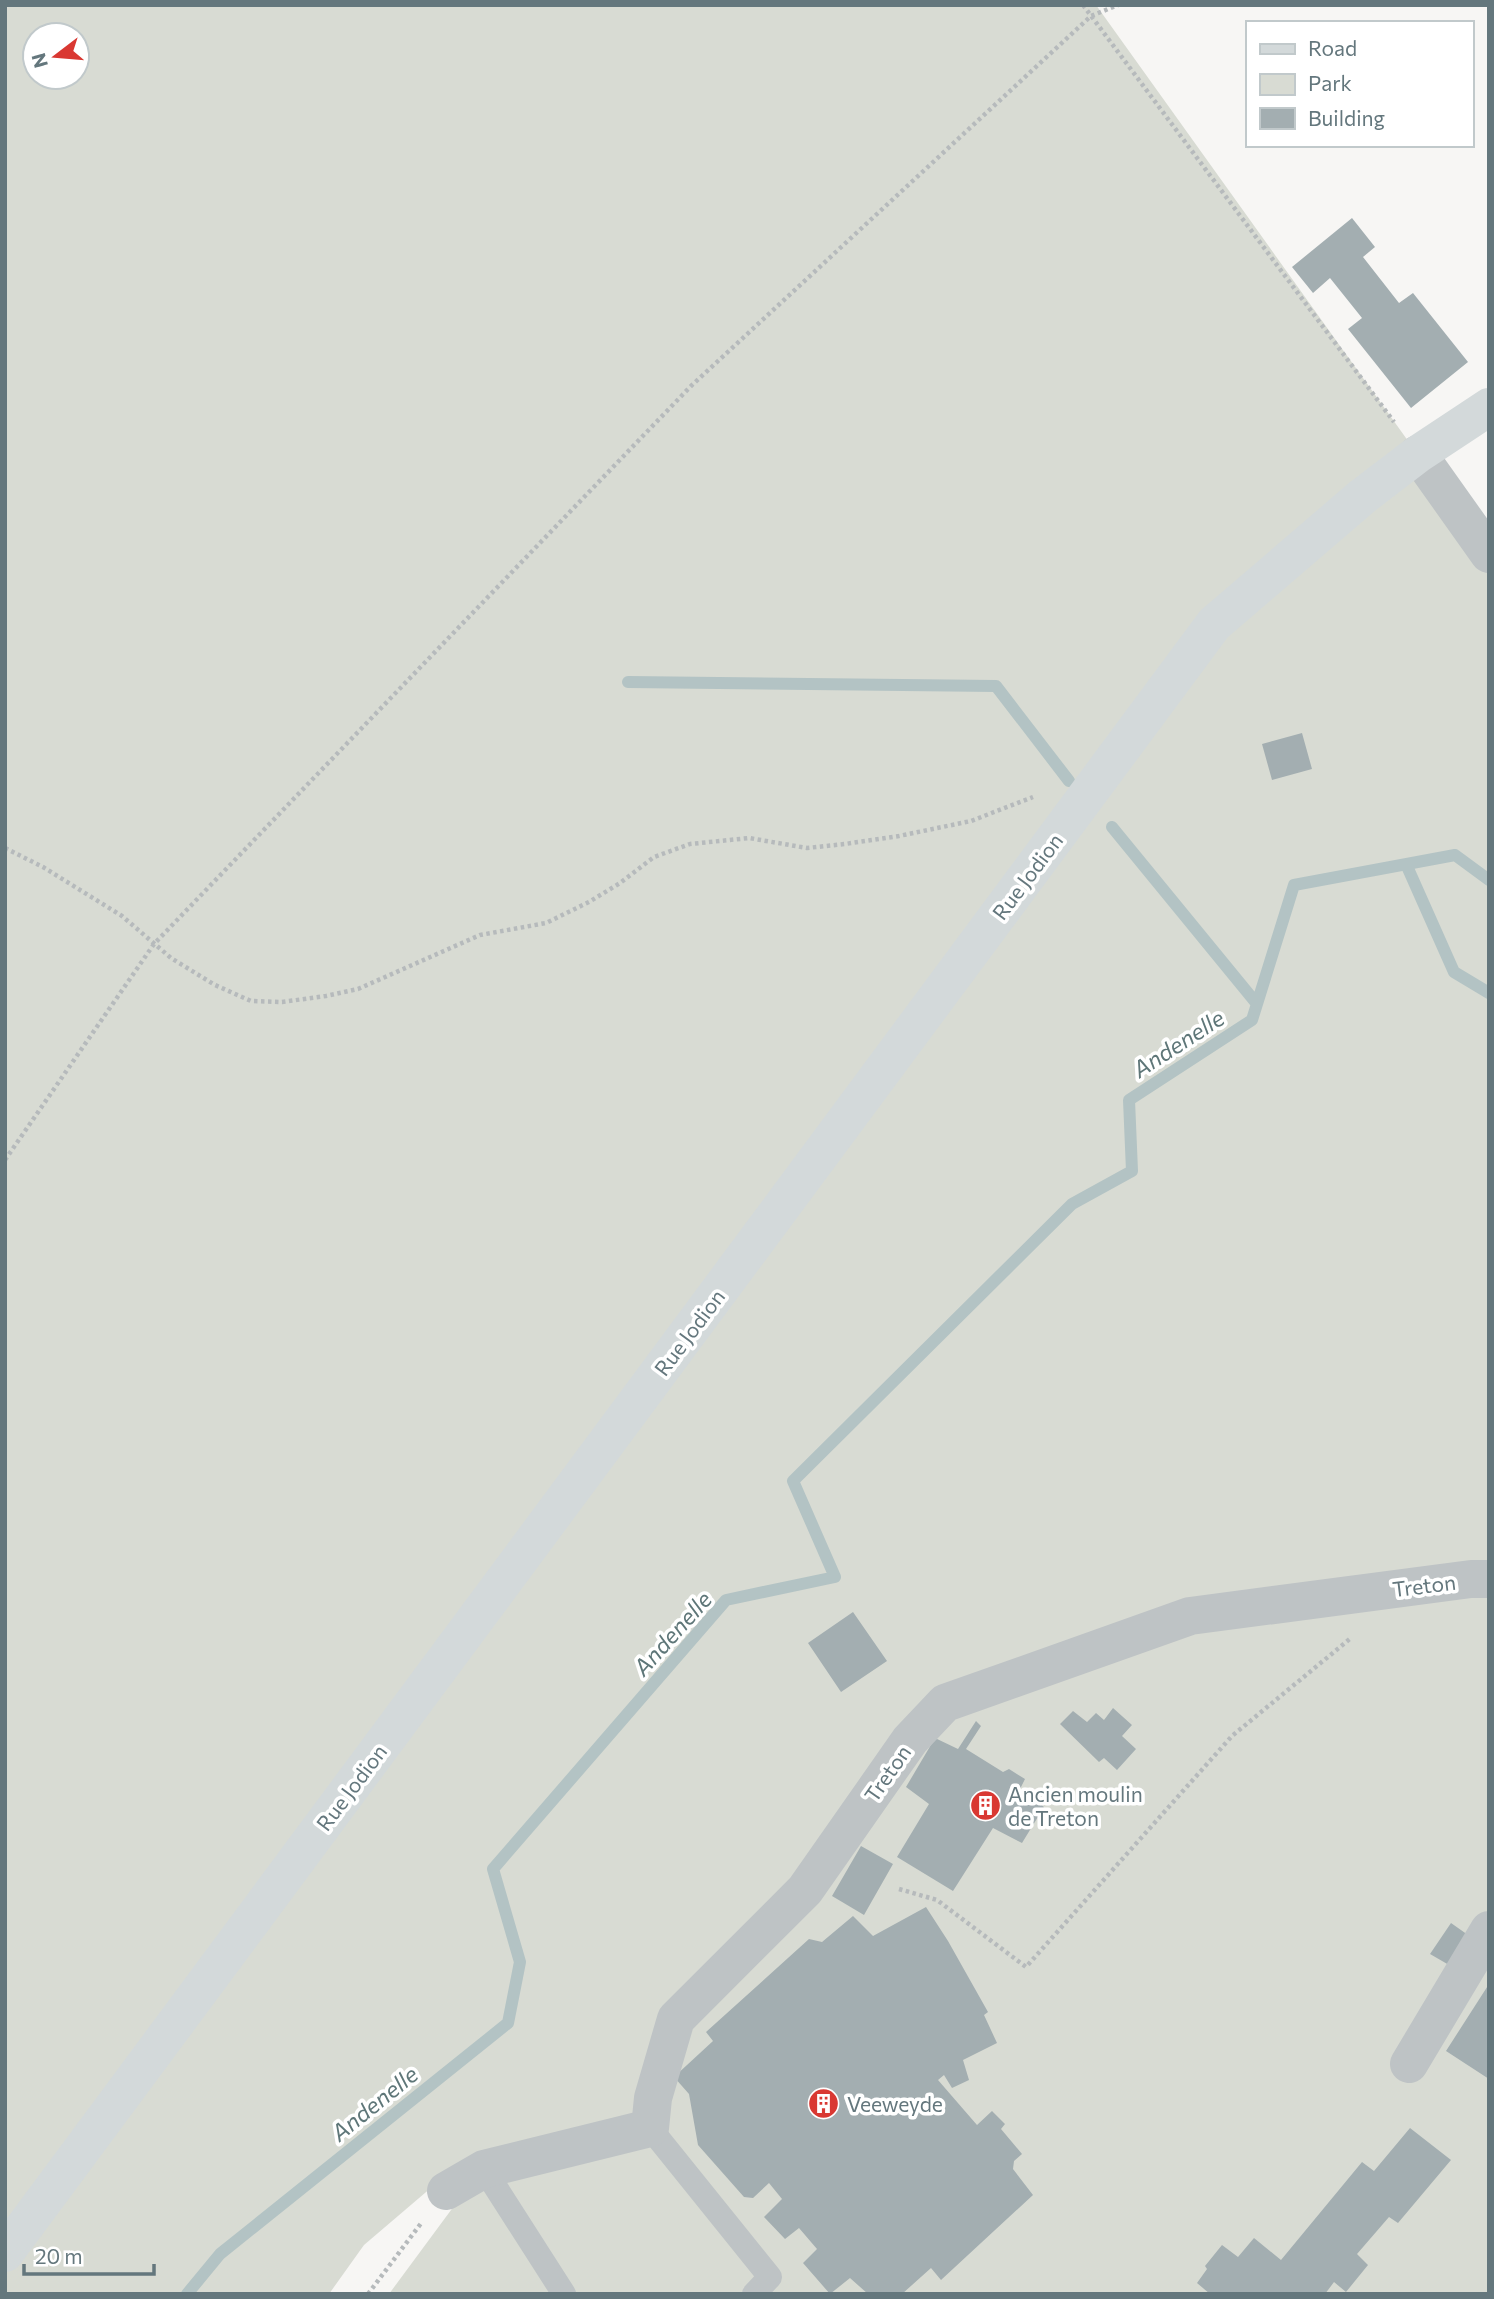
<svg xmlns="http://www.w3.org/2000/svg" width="1494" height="2299" font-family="Commissioner,sans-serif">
  <rect width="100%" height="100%" fill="#f7f6f4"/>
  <path fill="#d8dbd3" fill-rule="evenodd" d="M5,5H1096L1489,554V2294H389L454,2206L439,2181L364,2245L329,2294H5ZM35,35H77V77H35Z"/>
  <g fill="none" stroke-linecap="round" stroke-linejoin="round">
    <path stroke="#b3c3c4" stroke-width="12" d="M628,682L996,686L1069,781
      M1112,827L1257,1004
      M1406,864L1454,972L1489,993
      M187,2294L220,2254L508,2023L520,1962L493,1869L726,1600L835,1577L793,1481L1072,1204L1132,1171L1129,1100L1252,1020L1294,885L1455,855L1489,880"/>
  </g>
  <path fill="#a3aeb1" d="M1352,218L1375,247L1363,257L1399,303L1413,293L1468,362L1411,408L1348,329L1362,318L1330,278L1313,293L1292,267Z
    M1302,733L1312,769L1272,780L1262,744Z
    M853,1612L887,1661L841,1692L808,1643Z
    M1113,1708L1132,1725L1122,1736L1136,1749L1117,1770L1104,1758L1099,1762L1060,1724L1073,1711L1087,1722L1096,1713L1104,1720Z
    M976,1721L981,1726L966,1749L1003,1772L1009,1769L1025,1779L1020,1789L1044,1807L1022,1843L993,1828L953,1891L897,1857L929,1804L906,1787L935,1738L958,1749Z
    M861,1846L893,1864L864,1915L832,1896Z
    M926,1907L948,1941L988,2012L984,2015L997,2043L963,2060L969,2080L952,2088L944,2075L938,2080L977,2125L992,2111L1005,2124L1001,2129L1022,2154L1014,2161L1013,2169L1033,2195L941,2280L931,2268L902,2294H868L850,2278L830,2294L803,2263L817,2249L799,2228L785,2239L764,2217L782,2199L769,2183L753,2198L744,2197L698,2145L689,2094L674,2077L713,2041L706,2032L809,1939L822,1942L853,1916L873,1936Z
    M1451,1923L1468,1935L1449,1965L1430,1954Z
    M1489,1984V2079L1446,2051Z
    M1410,2128L1451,2160L1398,2223L1389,2217L1357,2254L1368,2265L1346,2292L1334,2282L1325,2294H1210L1197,2283L1207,2269L1205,2266L1222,2245L1238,2257L1254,2238L1281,2260L1362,2162L1374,2171Z"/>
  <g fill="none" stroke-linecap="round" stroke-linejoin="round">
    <path stroke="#b6babc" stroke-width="4.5" stroke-dasharray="3.5 3.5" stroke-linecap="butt" d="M1083,5L1394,422
      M5,848L43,867L122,916L171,958L215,985L251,1001L282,1002L326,996L358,989L480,935L546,923L589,902L620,883L654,857L690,844L749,838L807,848L845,844L899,836L971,821L1033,797
      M5,1160L154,944L691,386L1091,16L1118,5
      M899,1889L937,1900L1026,1967L1232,1736L1351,1638
      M368,2294L422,2222"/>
    <path stroke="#bec3c5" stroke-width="24" d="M650,2128L770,2277L754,2294
      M484,2169L564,2294"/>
    <path stroke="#bec3c5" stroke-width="38" d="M1418,454L1489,554
      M1409,2064L1489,1930
      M446,2191L484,2169L650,2128L653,2098L676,2019L805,1890L910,1740L945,1703L1190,1616L1471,1579H1489"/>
    <path stroke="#d3d9da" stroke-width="38" d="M5,2253L1214,624L1363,496L1418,454L1489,407"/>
  </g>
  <defs>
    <symbol id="building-disc" viewBox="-11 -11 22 22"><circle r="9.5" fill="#d93832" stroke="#fff"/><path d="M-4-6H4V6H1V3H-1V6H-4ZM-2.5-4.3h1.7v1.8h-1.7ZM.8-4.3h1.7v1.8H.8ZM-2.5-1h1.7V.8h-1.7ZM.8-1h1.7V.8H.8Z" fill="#fff"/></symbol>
  </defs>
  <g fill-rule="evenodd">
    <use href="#building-disc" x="968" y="1788" width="35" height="35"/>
    <use href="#building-disc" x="806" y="2086" width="35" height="35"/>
  </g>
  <g text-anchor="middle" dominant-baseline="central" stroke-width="7" stroke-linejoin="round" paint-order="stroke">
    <g font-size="21" fill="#64777d" stroke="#fff">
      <text transform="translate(1027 876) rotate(-53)">Rue Jodion</text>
      <text transform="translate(689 1332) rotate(-53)">Rue Jodion</text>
      <text transform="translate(1424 1585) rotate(-7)">Treton</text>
      <text transform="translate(887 1773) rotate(-55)">Treton</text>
      <text transform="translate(351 1787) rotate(-53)">Rue Jodion</text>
    </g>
    <g font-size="21" fill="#64777d" stroke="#fff" text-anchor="start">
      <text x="1008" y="1793">Ancien moulin<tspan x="1008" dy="24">de Treton</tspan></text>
      <text x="847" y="2103">Veeweyde</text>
    </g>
    <g font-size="23" font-style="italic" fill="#5e7678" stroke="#fff">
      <text transform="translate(1178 1043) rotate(-33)">Andenelle</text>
      <text transform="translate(672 1633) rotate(-48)">Andenelle</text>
      <text transform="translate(374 2103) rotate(-39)">Andenelle</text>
    </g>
  </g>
  <rect width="1494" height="2299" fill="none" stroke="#64777d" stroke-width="14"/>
  <rect x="1246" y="21" width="228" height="126" fill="#ffffff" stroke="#c1c9cb" stroke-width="2"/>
  <rect x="1260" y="44" width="35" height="10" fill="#d3d9da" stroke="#c1c9cb" stroke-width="2"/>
  <text x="1308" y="56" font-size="21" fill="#64777d">Road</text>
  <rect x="1260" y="74" width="35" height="21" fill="#d8dbd3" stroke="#c1c9cb" stroke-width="2"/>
  <text x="1308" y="91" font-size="21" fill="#64777d">Park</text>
  <rect x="1260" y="108" width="35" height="21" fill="#a3aeb1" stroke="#c1c9cb" stroke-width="2"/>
  <text x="1308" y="126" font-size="21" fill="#64777d">Building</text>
  <g transform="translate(56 56) rotate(254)"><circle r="33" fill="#ffffff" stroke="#c1c9cb" stroke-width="2"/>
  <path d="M0-5L12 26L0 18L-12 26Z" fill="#d93832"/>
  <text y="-10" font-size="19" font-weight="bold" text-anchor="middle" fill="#64777d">N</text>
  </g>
  <path d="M24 2264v10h130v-10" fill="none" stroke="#64777d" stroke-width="3.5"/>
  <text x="35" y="2264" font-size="21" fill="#64777d" stroke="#ffffff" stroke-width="5" paint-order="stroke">20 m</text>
</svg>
